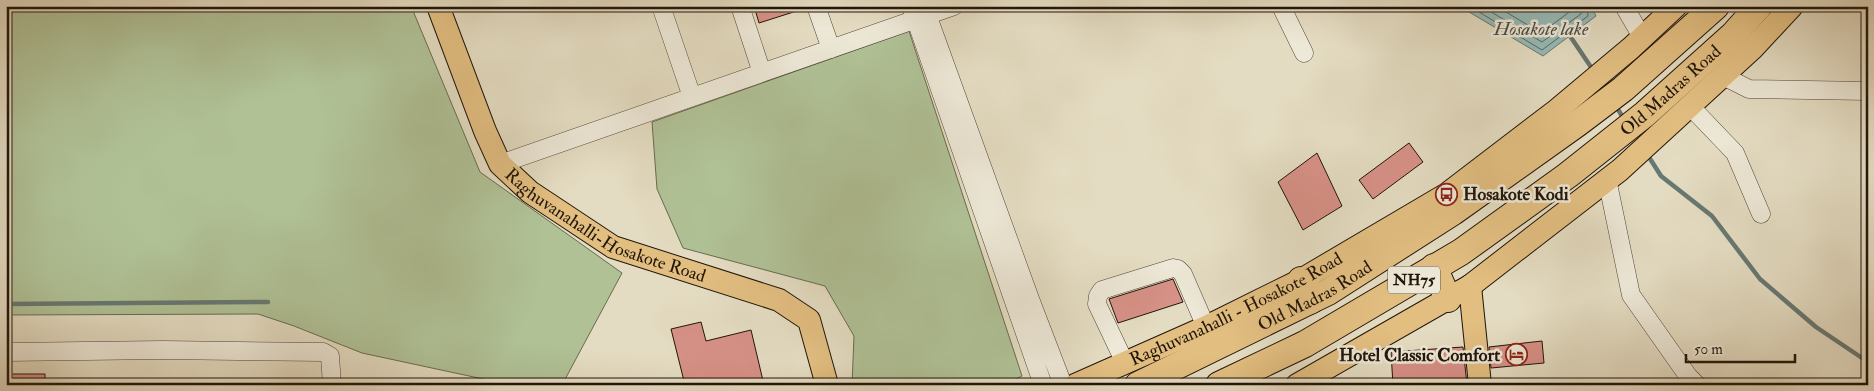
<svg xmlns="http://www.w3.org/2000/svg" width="1874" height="391" font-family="'IM FELL Double Pica',serif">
  <rect width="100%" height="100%" fill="#e4dcc2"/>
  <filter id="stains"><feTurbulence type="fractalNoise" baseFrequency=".004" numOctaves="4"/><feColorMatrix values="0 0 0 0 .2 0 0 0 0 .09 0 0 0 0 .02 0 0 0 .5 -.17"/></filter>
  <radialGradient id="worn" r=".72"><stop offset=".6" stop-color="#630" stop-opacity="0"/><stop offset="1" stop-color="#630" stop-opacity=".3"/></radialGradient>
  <path fill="#b0c196" stroke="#686b50" d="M6,6H411L480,172L622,273L562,385H511L362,353L294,326L258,314L6,315Z
    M909,31L1022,376L1004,385H852L854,336L825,286L683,248L657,189L652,122Z"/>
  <path fill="#96bab7" stroke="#677872" d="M1459,6H1591L1596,16L1543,56Z"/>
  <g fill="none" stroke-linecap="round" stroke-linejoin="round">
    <path stroke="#5b6860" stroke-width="1" d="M1469,6L1542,50L1588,16L1587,6
      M1481,6L1542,42L1581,14V6
      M1496,6L1541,33L1572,10L1573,6"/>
    <path stroke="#677872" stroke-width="4.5" d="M1570,36L1593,70
      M1616,106L1625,121
      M1647,154L1661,176L1712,216L1760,279L1816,327L1868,362
      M6,304L268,302"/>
  </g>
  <path fill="#d79187" stroke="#20150a" d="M754,6H803V9L759,23Z
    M1409,143L1423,162L1373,199L1359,180Z
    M1317,153L1342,206L1303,230L1278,182Z
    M1173,279L1183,302L1118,323L1109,299Z
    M701,322L706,341L751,330L764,385H685L671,329Z
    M1542,341L1544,363L1491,368L1489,347Z
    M1463,347L1467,385H1393L1391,352Z
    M6,374H45V385H6Z"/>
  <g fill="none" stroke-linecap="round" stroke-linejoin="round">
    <defs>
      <path id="minor" d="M661,6L692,97
        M740,6L762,73
        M816,6L831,49
        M911,6L1043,385
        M924,6L1030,299L1063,385
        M1281,6L1304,53
        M1624,6L1642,37
        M1723,76L1749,89L1868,91
        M1690,106L1735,153L1761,214
        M500,164L954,6
        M1607,179L1631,295L1688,376L1697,385
        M6,352L163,350L323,352L330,356L332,385
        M1125,363L1097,304L1098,296L1102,290L1173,268L1178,269L1183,274L1206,327"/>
      <g id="major">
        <path id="s1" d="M438,6L485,131L500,164L530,192L613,247L779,300L809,320L827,385"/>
        <path d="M1470,286L1480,385"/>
        <path id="s2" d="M1075,385L1206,327L1301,280L1447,194L1557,110L1631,48L1676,6"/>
        <path d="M1297,385L1470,286L1620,170L1752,49L1792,6"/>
      </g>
      <g id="highway">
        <path d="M1434,267L1448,299"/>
        <path d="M1301,280L1310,301"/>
        <path id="s3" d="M1138,385L1328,292L1453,212L1578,123L1623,89L1716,6"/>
        <path id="s4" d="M1219,385L1305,344L1461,252L1568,175L1645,114L1733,35L1759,6"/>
      </g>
    </defs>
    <use href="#minor" stroke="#514738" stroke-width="19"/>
    <use href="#major" stroke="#20150a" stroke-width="24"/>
    <use href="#highway" stroke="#20150a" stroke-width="28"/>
    <use href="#minor" stroke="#ede8d7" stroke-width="18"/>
    <use href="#major" stroke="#e2be81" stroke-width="22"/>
    <use href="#highway" stroke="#e2be81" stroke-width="26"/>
  </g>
  <defs>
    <symbol id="bus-ring" viewBox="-11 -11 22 22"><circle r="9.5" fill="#ede8d7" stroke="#8f2418" stroke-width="1.5"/><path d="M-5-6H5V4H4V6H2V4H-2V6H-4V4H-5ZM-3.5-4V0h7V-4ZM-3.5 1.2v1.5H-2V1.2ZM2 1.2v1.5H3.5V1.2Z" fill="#8f2418"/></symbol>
    <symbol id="hotel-ring" viewBox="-11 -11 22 22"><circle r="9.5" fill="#ede8d7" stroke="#8f2418" stroke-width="1.5"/><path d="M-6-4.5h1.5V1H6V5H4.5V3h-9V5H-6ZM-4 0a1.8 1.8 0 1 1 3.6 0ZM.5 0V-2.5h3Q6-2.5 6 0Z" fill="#8f2418"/></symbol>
  </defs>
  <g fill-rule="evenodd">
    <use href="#bus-ring" x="1434" y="182" width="25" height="25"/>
    <use href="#hotel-ring" x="1504" y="342" width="25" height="25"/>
  </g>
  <g text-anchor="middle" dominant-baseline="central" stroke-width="5" stroke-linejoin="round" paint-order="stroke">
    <rect fill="#ede8d7" stroke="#5e5448" stroke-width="1" x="1388" y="266.5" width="52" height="27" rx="4"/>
    <g font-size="16" font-weight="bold" fill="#20150a">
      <text x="1414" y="280">NH75</text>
    </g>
    <g font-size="18" fill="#20150a" stroke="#ede8d7">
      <text stroke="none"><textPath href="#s4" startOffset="541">Old Madras Road</textPath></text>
      <text stroke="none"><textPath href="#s1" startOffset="294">Raghuvanahalli-Hosakote Road</textPath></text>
      <text stroke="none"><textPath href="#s3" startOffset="198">Old Madras Road</textPath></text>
      <text stroke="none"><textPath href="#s2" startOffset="178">Raghuvanahalli - Hosakote Road</textPath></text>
    </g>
    <g font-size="18" font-weight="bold" fill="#20150a" stroke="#ede8d7" text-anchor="start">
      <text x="1463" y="194">Hosakote Kodi</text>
      <text x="1500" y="355" text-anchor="end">Hotel Classic Comfort</text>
    </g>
    <g font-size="19" font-style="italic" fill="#494f47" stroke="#ede8d7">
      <text x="1541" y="29">Hosakote lake</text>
    </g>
  </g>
  <rect width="1874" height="391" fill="none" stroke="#e4dcc2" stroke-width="25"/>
  <rect x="8" y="8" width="1859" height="376" fill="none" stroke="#20150a" stroke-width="2.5"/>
  <rect x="12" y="12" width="1849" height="366" fill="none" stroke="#20150a"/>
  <path d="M1686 354v8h109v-8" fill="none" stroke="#20150a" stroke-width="2.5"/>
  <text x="1694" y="354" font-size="15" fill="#20150a" stroke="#ede8d7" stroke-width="4" paint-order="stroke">50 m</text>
  <rect width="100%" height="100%" filter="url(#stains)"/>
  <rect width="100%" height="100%" fill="url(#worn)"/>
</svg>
